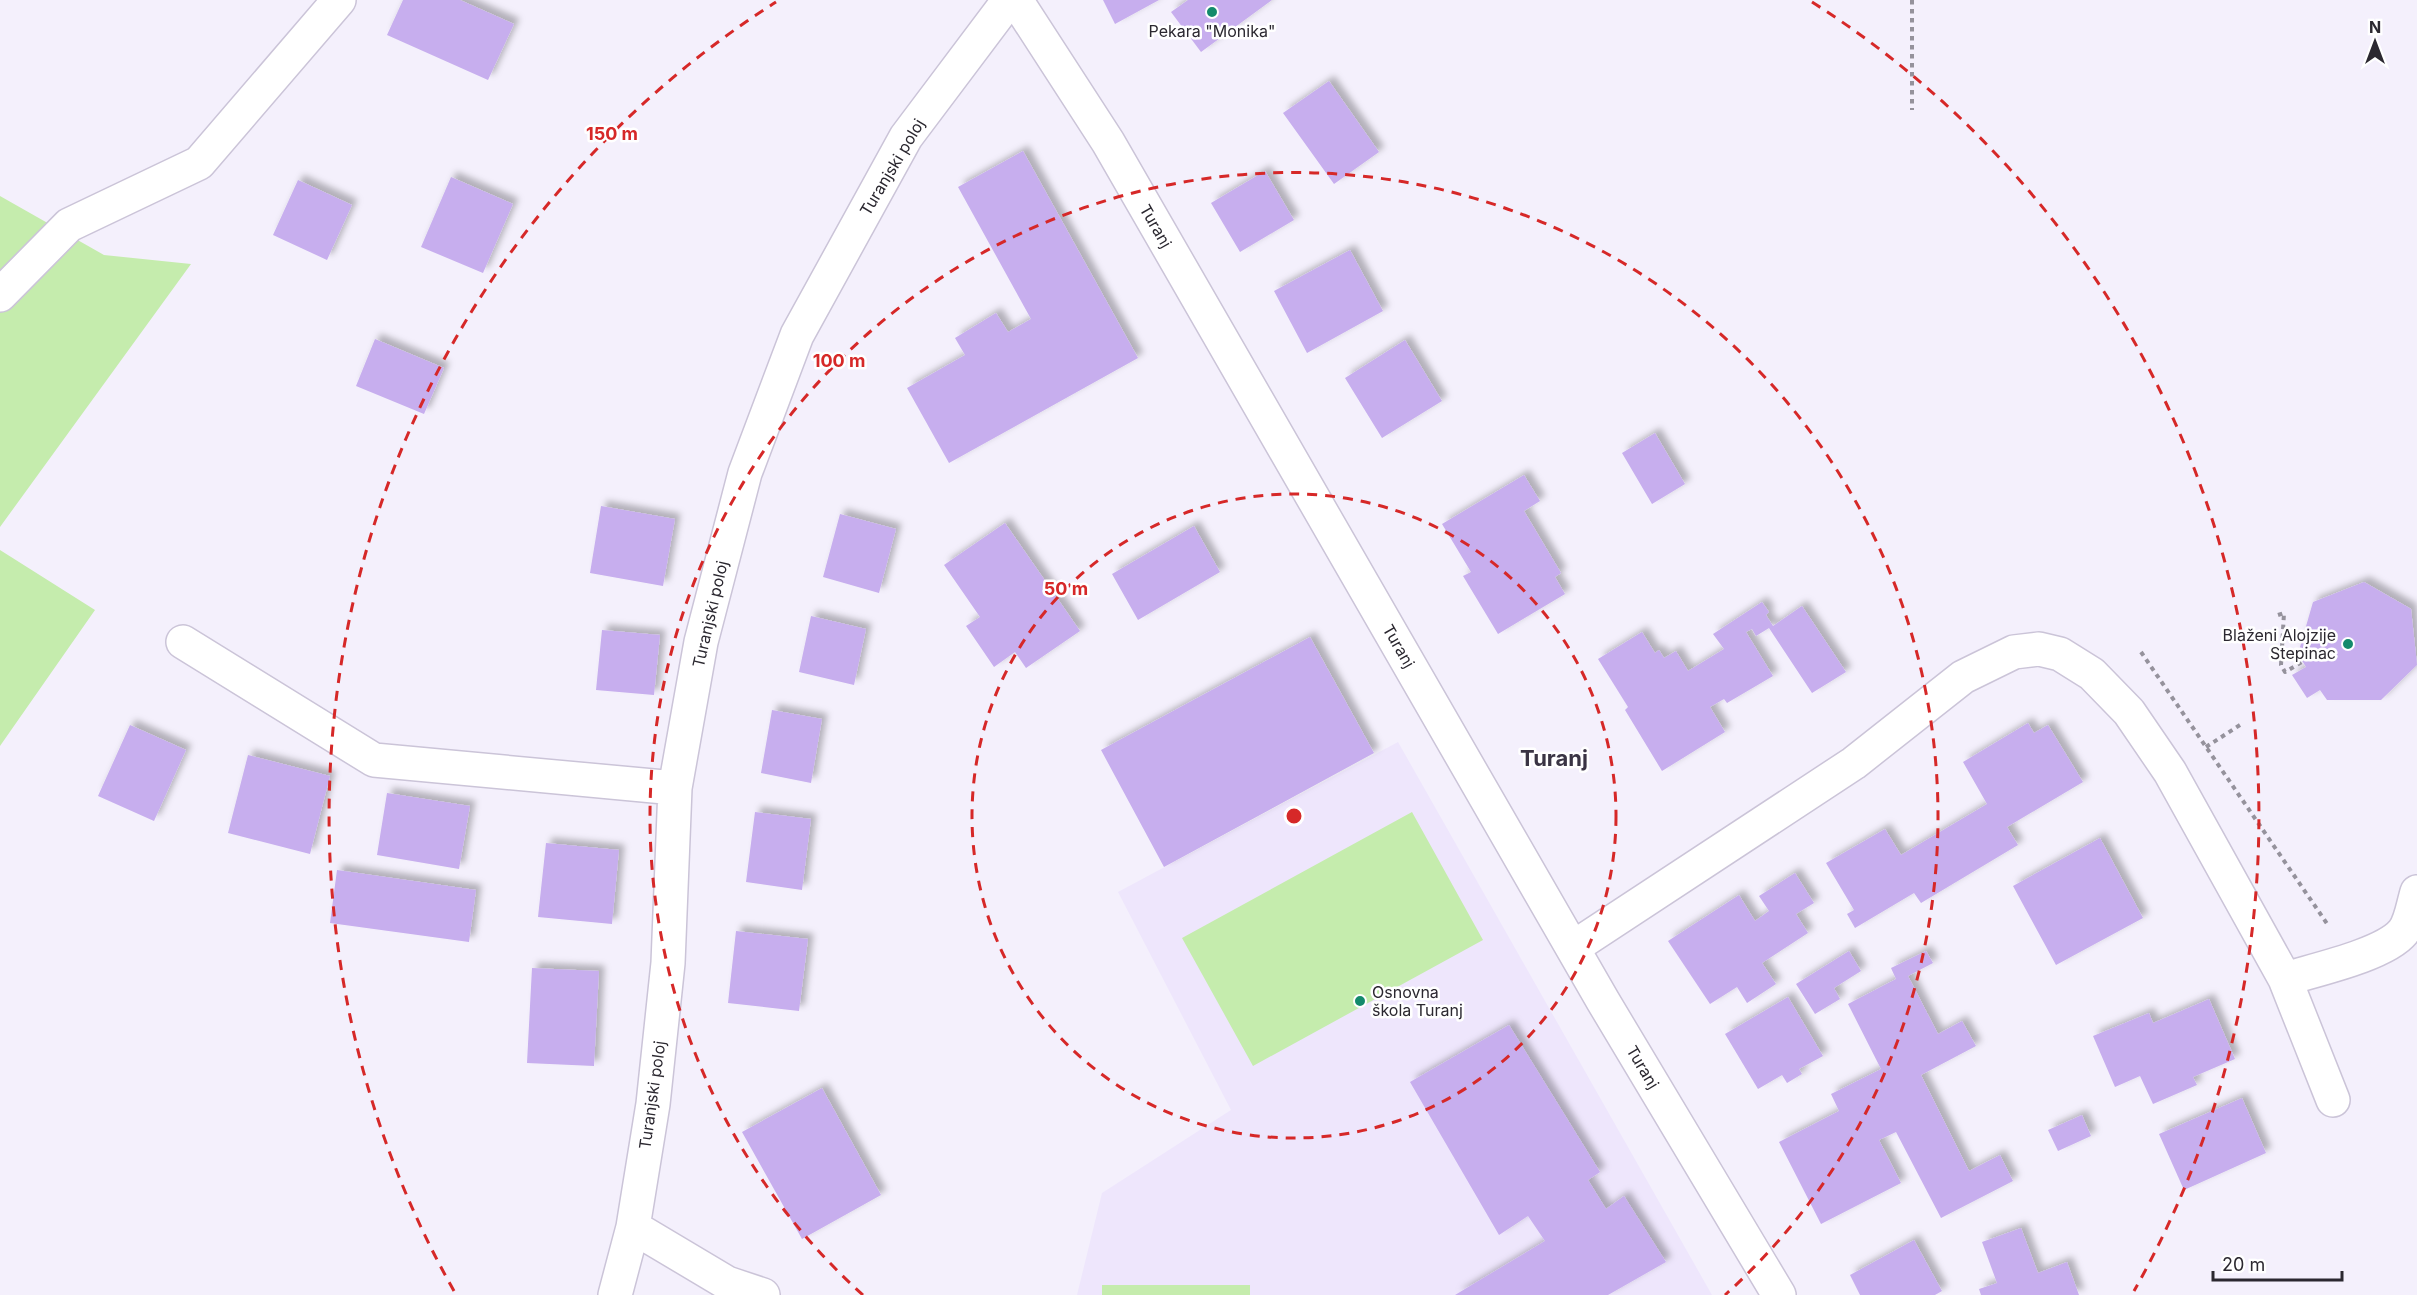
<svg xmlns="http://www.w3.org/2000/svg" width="2417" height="1295" font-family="Inter,sans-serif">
  <defs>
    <filter id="shadow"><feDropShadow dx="5.5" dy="-5.5" stdDeviation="3" flood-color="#0004"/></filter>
  </defs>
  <rect width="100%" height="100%" fill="#f4f0fc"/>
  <path fill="#eee6fc" d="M1398,742L1712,1295H1077L1102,1193L1231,1110L1118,892Z"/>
  <path fill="#c5ecad" d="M0,196L104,255L191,264L0,527Z
    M0,550L95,610L0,746Z
    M1412,812L1483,940L1253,1066L1182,938Z
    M1102,1285H1250V1295H1102Z"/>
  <path fill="#c7aeee" filter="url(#shadow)" d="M403,0H460L514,24L488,80L387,35Z
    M1103,0H1159L1115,24Z
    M1188,0H1272L1201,52L1171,12Z
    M1329,81L1379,152L1334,184L1283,113Z
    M1023,151L1138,358L949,463L907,388L965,355L955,338L996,313L1008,332L1031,319L958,187Z
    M1265,171L1294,220L1240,252L1211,203Z
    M451,177L513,204L483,273L421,247Z
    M298,180L352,205L327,260L273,235Z
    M1350,250L1383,311L1307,353L1274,291Z
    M375,339L444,368L424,414L356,386Z
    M1405,340L1442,401L1382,438L1345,378Z
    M1655,433L1685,484L1652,504L1622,453Z
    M1524,475L1540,501L1524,511L1561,573L1555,577L1565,594L1498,634L1463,576L1471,572L1442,524Z
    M601,506L675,519L663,586L590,573Z
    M840,514L896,529L879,593L823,577Z
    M1005,523L1080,631L1026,668L1015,652L994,667L966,626L980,617L944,565Z
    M1194,526L1220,572L1138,620L1112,574Z
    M2364,582L2411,609L2417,665L2381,700H2327L2320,690L2307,698L2292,675L2306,667L2298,654L2313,602Z
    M1762,602L1769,612L1766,615L1773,626L1802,606L1846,672L1812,693L1769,628L1756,636L1752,629L1746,632L1773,676L1727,703L1724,699L1710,707L1725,732L1662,771L1625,710L1628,707L1598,659L1642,632L1655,653L1659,650L1664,658L1676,651L1688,671L1724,649L1713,634Z
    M811,616L866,629L854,685L799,672Z
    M602,630L660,635L654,695L596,690Z
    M1310,637L1374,753L1164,867L1101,750Z
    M772,710L822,719L811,783L761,773Z
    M2028,723L2034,733L2048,725L2083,782L2007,827L2018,845L1921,903L1914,893L1855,928L1847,914L1854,910L1826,863L1885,829L1901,855L1987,804L1963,762Z
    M130,725L186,750L154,821L98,796Z
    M248,755L330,776L310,854L228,833Z
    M387,793L470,806L459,869L377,855Z
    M755,812L811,819L802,890L746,882Z
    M2100,838L2143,918L2056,965L2013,886Z
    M546,843L619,850L612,924L538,917Z
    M337,870L476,890L469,942L330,923Z
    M1795,873L1814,903L1796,914L1808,933L1762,963L1776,984L1747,1003L1737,987L1710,1004L1668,941L1739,895L1755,921L1769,911L1759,896Z
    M736,931L808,939L799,1011L728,1003Z
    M1849,951L1861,971L1834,988L1840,999L1815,1014L1796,984Z
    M1926,951L1933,963L1908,976L1938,1034L1962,1021L1976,1046L1921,1075L1969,1171L2000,1155L2013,1181L1941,1218L1896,1132L1879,1140L1901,1183L1821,1224L1779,1142L1839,1111L1831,1094L1881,1069L1848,1004L1896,979L1891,968Z
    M532,968L599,971L594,1066L527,1063Z
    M1788,997L1823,1056L1799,1069L1802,1074L1787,1083L1782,1075L1758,1089L1725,1034Z
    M2209,999L2235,1059L2193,1077L2197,1085L2153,1104L2140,1076L2115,1087L2093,1036L2149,1013L2153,1023Z
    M1509,1025L1600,1172L1588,1180L1606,1209L1624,1196L1666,1262L1608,1295H1455L1545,1241L1528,1216L1499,1235L1410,1082Z
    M822,1088L881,1195L802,1239L742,1132Z
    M2242,1098L2266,1153L2184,1190L2159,1134Z
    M2082,1115L2091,1136L2058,1151L2048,1130Z
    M2021,1228L2038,1273L2067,1262L2079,1295H1981L1979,1289L1997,1283L1982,1242Z
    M1914,1240L1942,1291L1935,1295H1860L1850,1275Z"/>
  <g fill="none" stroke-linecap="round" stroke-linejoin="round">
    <defs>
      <path id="minor" d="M0,295L69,225L199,163L339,0
        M183,642L374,760L675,788
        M1574,947L1854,763L1963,677L2014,652L2039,649L2060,654L2092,674L2129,712L2170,772L2285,979L2333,1100
        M2285,979C2314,970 2384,955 2403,932C2411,922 2413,905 2417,892
        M633,1227L727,1283L763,1295
        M615,1295L633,1227L653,1104L668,963L675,788L701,642L745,473L797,335L906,137L1009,0"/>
      <path id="major" d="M1016,0L1108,142L1603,1001L1779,1295"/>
    </defs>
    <use href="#minor" stroke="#cbc4d8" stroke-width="36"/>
    <use href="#major" stroke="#cbc4d8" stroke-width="36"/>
    <path stroke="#95929c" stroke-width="4" stroke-dasharray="4.5 4.5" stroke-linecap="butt" d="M1912,0V110
      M2278,615L2284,613L2281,665L2285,672L2302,662
      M2141,652L2328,925
      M2206,747L2243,723"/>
    <use href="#minor" stroke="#fff" stroke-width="33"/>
    <use href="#major" stroke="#fff" stroke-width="33"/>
  </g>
  <g fill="none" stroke="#d62828" stroke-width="3" stroke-dasharray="10 8">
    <circle cx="1294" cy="816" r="322"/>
    <path d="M863 1295A644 644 0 1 1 1725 1295"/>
    <path d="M454 1291A965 965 0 0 1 776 2M1812 2A965 965 0 0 1 2134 1291"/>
  </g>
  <g fill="#138a6c" stroke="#fff" stroke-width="2">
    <circle cx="1212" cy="12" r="6"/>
    <circle cx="2348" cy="644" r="6"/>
    <circle cx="1360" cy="1001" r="6"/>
  </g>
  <g text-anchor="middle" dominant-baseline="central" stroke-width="5" stroke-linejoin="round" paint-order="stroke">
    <g font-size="16" fill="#2b2830" stroke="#fff">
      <text x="1212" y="31">Pekara "Monika"</text>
      <text x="2336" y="635" text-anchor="end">Blaženi Alojzije<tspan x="2336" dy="18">Stepinac</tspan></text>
      <text x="1372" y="992" text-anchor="start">Osnovna<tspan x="1372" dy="18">škola Turanj</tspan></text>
    </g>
    <g font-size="16" fill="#2b2830" stroke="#fff">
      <text transform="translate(892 167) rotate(-59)">Turanjski poloj</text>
      <text transform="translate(1156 226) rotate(60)">Turanj</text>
      <text transform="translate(710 614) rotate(-77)">Turanjski poloj</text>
      <text transform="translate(1399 646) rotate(60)">Turanj</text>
      <text transform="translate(1643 1067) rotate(59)">Turanj</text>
      <text transform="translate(652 1095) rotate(-82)">Turanjski poloj</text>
    </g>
    <g font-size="22" font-weight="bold" fill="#3a3444" stroke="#fff">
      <text x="1554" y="758">Turanj</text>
    </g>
  </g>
  <circle cx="1294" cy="816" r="9" fill="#d62828" stroke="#fff" stroke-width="3"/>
  <g font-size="18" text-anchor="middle" font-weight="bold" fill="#d62828" stroke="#fff" stroke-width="5" stroke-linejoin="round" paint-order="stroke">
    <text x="612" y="140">150 m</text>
    <text x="839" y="367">100 m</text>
    <text x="1066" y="595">50 m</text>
  </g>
  <g transform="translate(2375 42)" stroke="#ffffff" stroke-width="4.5" paint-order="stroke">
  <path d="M0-4.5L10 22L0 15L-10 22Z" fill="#2b2830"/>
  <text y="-9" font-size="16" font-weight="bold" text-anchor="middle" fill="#2b2830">N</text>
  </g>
  <path d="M2213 1271v9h129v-9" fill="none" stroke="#2b2830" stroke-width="3"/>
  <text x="2222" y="1271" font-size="18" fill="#2b2830" stroke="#ffffff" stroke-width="4.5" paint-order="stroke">20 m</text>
</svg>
